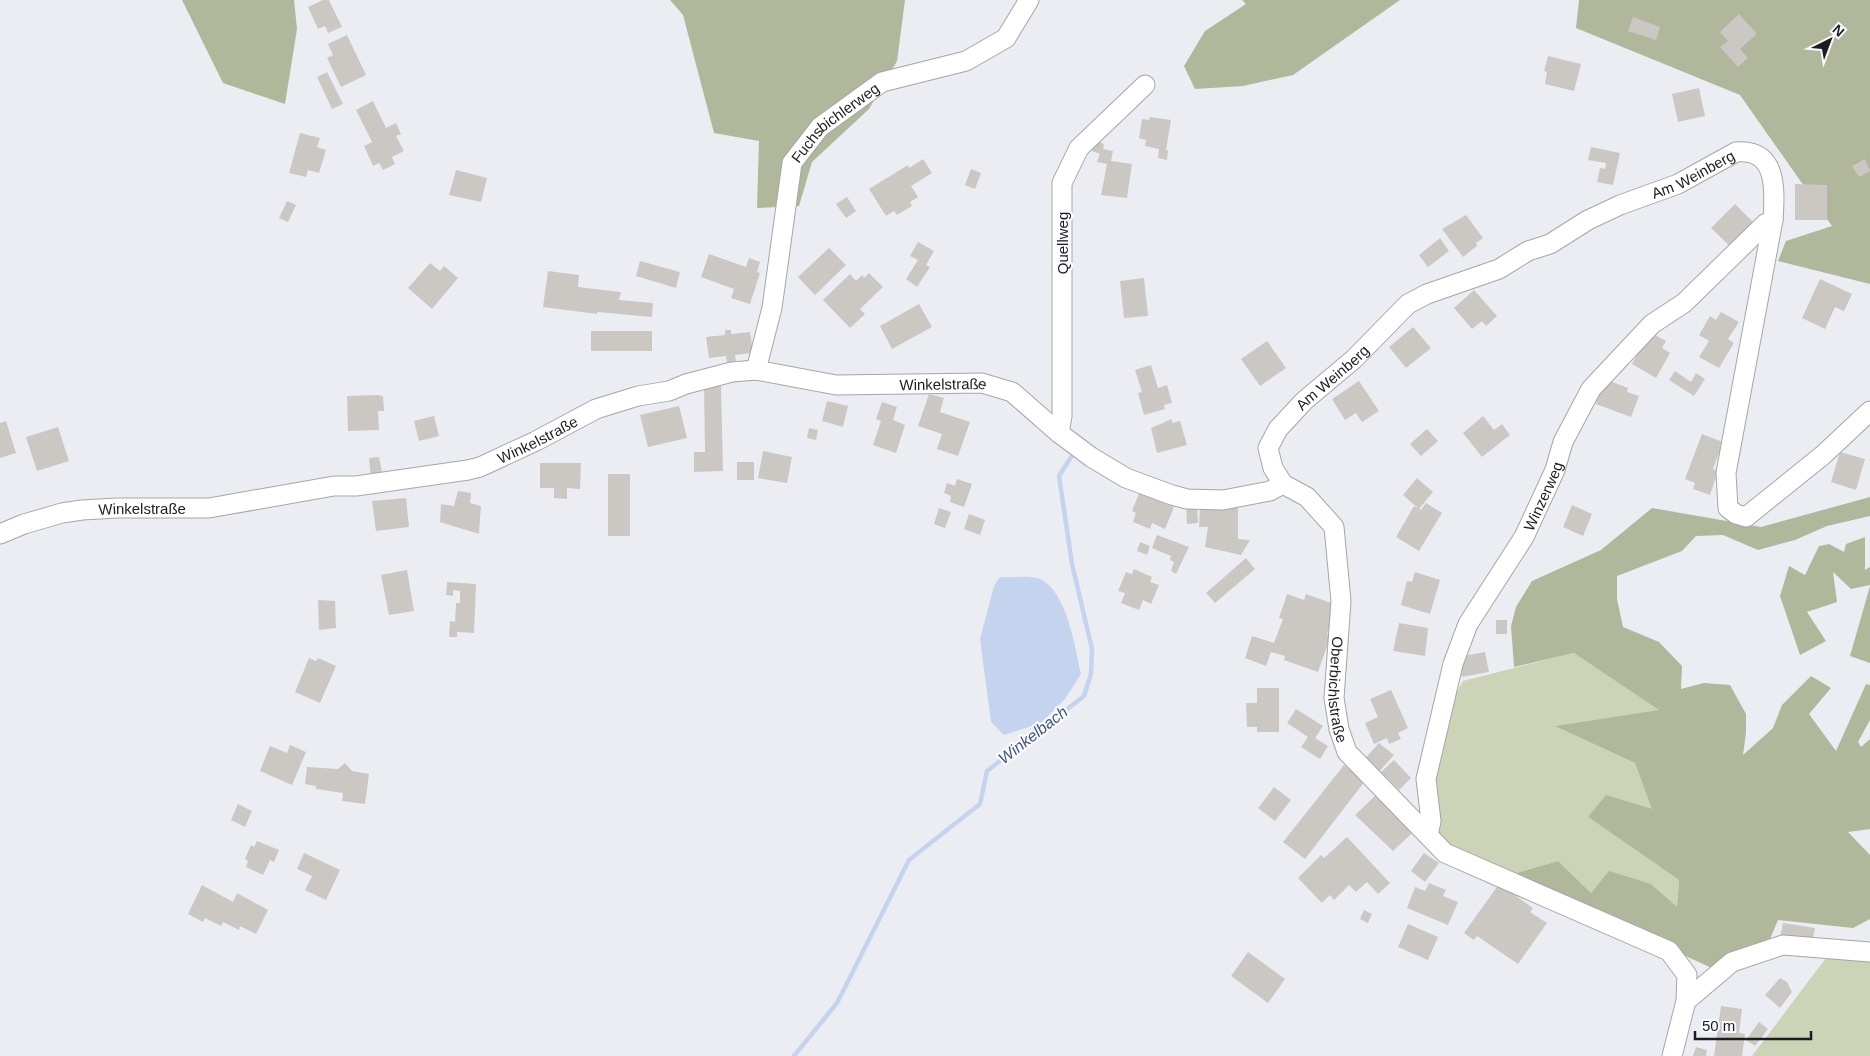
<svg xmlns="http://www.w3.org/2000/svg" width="1870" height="1056" font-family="Arial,sans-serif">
  <rect width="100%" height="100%" fill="#ecedf2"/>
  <path fill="#cdd3b6" d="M1574,653L1660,710L1556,726L1635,763L1653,810L1588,817L1679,880L1677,908L1651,884L1591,893L1558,861L1509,875L1426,833L1448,708L1463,681Z
    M1829,954L1870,955V1056H1752Z"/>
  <path fill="#b1b79a" d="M182,0H294L297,29L285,104L223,83Z
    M670,0H905L897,61L869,109L812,162L799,206L757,208L759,141L714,133L683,15Z
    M1242,0H1400L1293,75L1243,86L1195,89L1184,66L1205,31L1246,4Z
    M1579,0H1870V284L1778,261L1786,241L1832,226L1740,95L1576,28Z
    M1870,497V516L1827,526L1795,540L1758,550L1723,535L1696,536L1682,551L1617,576V599L1623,627L1659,642L1682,666L1681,689L1704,683L1730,685L1746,714V732L1743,755L1773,728L1782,705L1811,676L1831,688L1809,714L1836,751L1866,684L1870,685V720L1858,742L1861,747L1870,739V829L1848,832L1870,855V919L1853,928L1778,920L1770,939L1714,969L1509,875L1558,861L1591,893L1609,871L1651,884L1677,907L1679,880L1588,817L1606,795L1652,809L1635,763L1555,726L1659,710L1574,653L1514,667L1511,626L1516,607L1532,581L1601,550L1652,508L1761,527Z
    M1865,537V570L1870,567V585L1851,589L1833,572L1837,602L1807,612L1826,641L1800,655L1780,596L1789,566L1805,575L1819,546L1829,544L1844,552L1846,544Z
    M1870,586V663L1850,656Z"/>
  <path fill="#c4d3ee" d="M1000,577C1011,578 1029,575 1040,579C1067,591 1075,648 1081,674L1065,699L1041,723L1004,735L991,722L980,639L994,586Z"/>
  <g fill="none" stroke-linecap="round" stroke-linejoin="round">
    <path stroke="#c4d3ee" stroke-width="4.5" d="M794,1056L837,1003L909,860L980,804L987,771L1084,696L1091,674L1092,649L1072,564L1059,476L1075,451"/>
  </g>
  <path fill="#cbc8c4" d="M323,0H329L342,27L328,33L325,26L318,29L308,7Z
    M1739,14L1757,34L1740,49L1748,58L1738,67L1720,47L1728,41L1720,32Z
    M1633,17L1660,27L1656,40L1628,31Z
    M347,35L366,75L341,87L327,58L333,55L328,44Z
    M1548,56L1581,64L1574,91L1545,84L1547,72L1544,71Z
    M327,72L343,104L332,109L317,77Z
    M1699,88L1705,116L1678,122L1672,94Z
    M373,101L386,128L396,123L401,134L396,136L404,151L392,157L395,164L383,170L379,163L373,166L364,146L372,142L356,110Z
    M1150,117L1171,120L1166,150H1168L1167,160L1158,158L1159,149L1145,146L1146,140L1139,138L1142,119L1149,120Z
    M300,133L320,138L317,147L326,150L319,173L308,170L306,177L289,173Z
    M1096,140L1104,144L1103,149L1113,151L1111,161L1132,164L1127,198L1101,195L1107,164L1097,162L1100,154L1092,151Z
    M1591,147L1620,153L1613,185L1597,182L1600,168L1605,169L1606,163L1588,160Z
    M923,159L932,173L911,186L918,197L910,202L912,206L897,215L894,211L886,216L869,189L908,165L909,168Z
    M1865,159L1870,171L1859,177L1852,166Z
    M971,169L981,173L975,189L965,185Z
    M456,170L487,178L481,202L449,195Z
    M1795,184L1827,185V220H1795Z
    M847,197L856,211L846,218L836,204Z
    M287,201L296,205L288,222L279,218Z
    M1735,204L1756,225L1733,249L1711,228Z
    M1466,215L1483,238L1476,243L1477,246L1463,257L1442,229Z
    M1440,238L1449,251L1428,267L1419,255Z
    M918,242L934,251L926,265L930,267L917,287L906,279L918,260L910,256Z
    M829,248L846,265L815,295L798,277Z
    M709,254L746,267L749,258L760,262L757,272L760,273L750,304L731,298L734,289L701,277Z
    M640,261L680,272L676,288L636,276Z
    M430,263L440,271L444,266L458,278L432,309L408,288Z
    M548,271L579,275L578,287L621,292L619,300L653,303L652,317L597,312V314L543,307Z
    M869,273L883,287L860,309L865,314L850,328L823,300L850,274L856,281L862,275L864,278Z
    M1144,278L1148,316L1124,318L1120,281Z
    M1820,279L1852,294L1844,311L1835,307L1825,329L1802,318Z
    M1474,290L1497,316L1486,326L1482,321L1472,329L1454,308Z
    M919,304L932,327L892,349L880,326Z
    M1721,312L1739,322L1728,339L1734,343L1719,368L1699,357L1709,341L1699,335L1710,316L1716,320Z
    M1413,327L1431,348L1406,368L1389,347Z
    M725,330H731V334L750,332L753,353L735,355L736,361L727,363L726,356L709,358L706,337L725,335Z
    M591,331H652V351H591Z
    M1650,332L1666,341L1662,348L1670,353L1656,378L1632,364Z
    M1267,341L1286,368L1260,386L1241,359Z
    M1151,365L1158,388L1167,385L1172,403L1164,405L1165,409L1144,415L1138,393L1142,392L1135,370Z
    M1675,371L1691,382L1696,373L1705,379L1694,396L1669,380Z
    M1605,379L1628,388L1627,392L1639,396L1631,417L1596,404Z
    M1359,381L1379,411L1362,422L1356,413L1345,420L1332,399Z
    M721,385L723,471L694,472V452H705L704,386Z
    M929,394L944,398L940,412L970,422L958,456L937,449L942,434L918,426Z
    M377,395L383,396L384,411H378L379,430L348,431L347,396Z
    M827,401L848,406L843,427L822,421Z
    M882,402L897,407L893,420L905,425L896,453L873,445L881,421L876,419Z
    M679,406L687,438L648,447L640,415Z
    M434,416L439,436L419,441L414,421Z
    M1483,416L1494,430L1502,424L1510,435L1482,457L1463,433Z
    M1172,419V423L1180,421L1187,445L1157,453L1151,428Z
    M6,421L16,453L0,458V423Z
    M58,427L69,461L37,471L26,437Z
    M809,428L818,430L816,440L807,438Z
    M1427,429L1438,441L1421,456L1410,444Z
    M1702,434L1723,442L1713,469L1718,471L1710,495L1693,489L1695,483L1685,479Z
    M763,451L792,457L787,483L758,478Z
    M1840,452L1865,459L1856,490L1831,482Z
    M379,457L383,477L371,478L369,458Z
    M737,462H754V480H737Z
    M540,463H581L580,489L567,488V499L554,498V488H540Z
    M608,474H630V536H608Z
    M1417,478L1433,492L1419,509L1403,495Z
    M957,479L972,484L964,507L950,502L951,496L944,493L947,483L955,486Z
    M458,491L471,493L470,503L481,506L479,534L440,522L441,504L454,506Z
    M1139,493L1174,507L1165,529L1152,523L1150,529L1133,522L1136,513L1132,511Z
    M406,498L409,527L376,531L372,501Z
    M1426,503L1442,513L1419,551L1396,537L1414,506L1421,510Z
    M1572,505L1592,514L1583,536L1563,527Z
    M1186,506H1197L1198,523L1187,524Z
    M1200,506L1238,507V539L1250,540L1241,555L1205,547L1208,527H1199Z
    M939,508L951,512L945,528L934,524Z
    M969,514L985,520L980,535L964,529Z
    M1157,535L1189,547L1176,574L1171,571L1174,562L1170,560L1171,556L1152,548Z
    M1140,542L1150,546L1147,555L1137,551Z
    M1246,558L1255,569L1215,603L1206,593Z
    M1134,569L1152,577L1150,582L1159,585L1151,604L1143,600L1139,610L1121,603L1125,593L1118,591L1126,572L1132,574Z
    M407,570L414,611L389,615L381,575Z
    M1415,572L1440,580L1430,614L1401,605L1407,581L1412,582Z
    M447,582L476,584L474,633L457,632V637H449L450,621L455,622L456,603H460V591L453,590V596L446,595Z
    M1287,594L1304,600L1306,594L1337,605L1327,634L1331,635L1318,672L1284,660L1285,656L1271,652L1266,666L1245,658L1252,636L1274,643L1283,619L1279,618Z
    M318,600L335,601L336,628L319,630Z
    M1496,620H1507V634H1496Z
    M1399,623L1428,628L1425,656L1393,651Z
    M1485,652L1489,672L1462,677L1458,657Z
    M309,658L316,661L318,658L336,666L320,703L295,692Z
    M1257,688H1279V732H1257V727H1247L1246,703H1257Z
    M1391,690L1408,728L1398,733L1401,739L1389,744L1387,738L1374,744L1365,723L1378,717L1370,699Z
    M1296,709L1323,726L1315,738L1328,746L1320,759L1301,747L1308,737L1287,723Z
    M1379,743L1394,755L1376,775L1361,763Z
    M290,745L306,752L292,785L260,771L270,746L287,753Z
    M1394,760L1411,778L1399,790L1381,772Z
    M345,763L352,771L369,774L365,804L342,801L343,793L316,789V786L305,784L307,767L338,769Z
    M1344,765L1365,781L1305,859L1283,842Z
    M1274,787L1291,800L1275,821L1258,808Z
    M1376,795L1412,833L1393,851L1355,815Z
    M238,804L252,811L245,827L231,820Z
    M1347,837L1390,883L1378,894L1367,882L1356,892L1349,885L1334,900L1330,895L1322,903L1298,878L1321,855L1324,858Z
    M257,841L279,850L274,862L270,860L263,875L246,867L248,861L245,859L251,845L254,847Z
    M304,853L340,870L326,900L305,890L312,876L297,869Z
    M1424,853L1439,863L1425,882L1411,871Z
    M1429,883L1446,890L1443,896L1458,902L1448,925L1407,908L1415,887L1425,891Z
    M1499,884L1533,908L1530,912L1547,923L1518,964L1477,936L1474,940L1464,933Z
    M202,885L233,902L237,893L268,910L256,934L240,926L239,930L223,922L221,926L205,918L203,922L188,914Z
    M1364,910L1372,914L1368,923L1360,919Z
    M1783,923L1815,928L1812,943L1780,938Z
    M1408,924L1438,937L1428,960L1398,947Z
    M1248,952L1285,979L1268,1003L1231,976Z
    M1780,978L1787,982L1792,992L1780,1008L1765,995Z
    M1721,1006L1742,1009L1739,1033L1745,1034L1742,1056H1714Z
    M1759,1022L1768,1029L1755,1046L1746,1040Z
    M1696,1047L1707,1050L1706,1056H1693Z"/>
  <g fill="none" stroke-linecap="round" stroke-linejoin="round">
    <defs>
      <g id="minor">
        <path id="s1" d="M756,370L772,308L792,163L820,127L882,82L966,61L1006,38L1029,0"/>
        <path d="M1059,433L1062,416V183L1079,148L1145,85"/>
        <path id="s2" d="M1283,484L1273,468L1268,448L1278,429L1304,401L1354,359L1408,304L1427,294L1499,269L1528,251L1550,244L1588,220L1620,205L1678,184L1736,152C1778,148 1775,191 1773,220L1726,473L1728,508L1736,514L1746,517L1823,455L1870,411"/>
        <path id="s3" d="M1283,484L1307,497L1334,527L1341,601L1334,698L1339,729L1347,752L1445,853L1669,951L1687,975L1686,1001L1672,1056"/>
        <path id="s4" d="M0,534L24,524L62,513L82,510L117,508H209L334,486H356L468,470L480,467L536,441L596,409L638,396L669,391L686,384L732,372L756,370L836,385L982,383L1012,392L1059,433L1091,457L1126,478L1172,495L1187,499L1223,500L1270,491L1283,484"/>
        <path id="s5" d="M1428,835L1431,821L1426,779L1453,664L1468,624L1524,537L1555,470L1563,442L1582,406L1591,389L1652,324L1684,303L1765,224L1773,220"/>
        <path d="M1686,1001L1732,962L1783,945L1870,952"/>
      </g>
    </defs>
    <use href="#minor" stroke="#a5a6aa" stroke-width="21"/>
    <use href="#minor" stroke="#fff" stroke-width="19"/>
  </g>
  <g text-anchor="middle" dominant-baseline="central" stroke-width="4.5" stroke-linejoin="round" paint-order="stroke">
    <g font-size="15" fill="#1d1d1f" stroke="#f9faff">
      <text stroke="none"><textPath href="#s1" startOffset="270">Fuchsbichlerweg</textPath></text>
      <text stroke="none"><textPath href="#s2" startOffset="556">Am Weinberg</textPath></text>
      <text transform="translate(1062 243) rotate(-90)">Quellweg</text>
      <text stroke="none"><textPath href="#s2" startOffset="136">Am Weinberg</textPath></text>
      <text stroke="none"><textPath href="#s4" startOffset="971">Winkelstraße</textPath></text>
      <text stroke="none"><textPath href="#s4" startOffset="551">Winkelstraße</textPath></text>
      <text stroke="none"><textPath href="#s5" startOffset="366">Winzerweg</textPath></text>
      <text stroke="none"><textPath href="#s4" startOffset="146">Winkelstraße</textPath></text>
      <text stroke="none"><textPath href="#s3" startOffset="231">Oberbichlstraße</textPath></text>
    </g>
    <g font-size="16" font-style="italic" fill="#3f557d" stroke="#f9faff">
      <text transform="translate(1033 735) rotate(-38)">Winkelbach</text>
    </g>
  </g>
  <g transform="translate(1830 40) rotate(42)" stroke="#f9faff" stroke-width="4" paint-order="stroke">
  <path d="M0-4L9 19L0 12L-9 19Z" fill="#1d1d1f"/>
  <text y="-8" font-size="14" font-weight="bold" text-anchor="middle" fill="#1d1d1f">N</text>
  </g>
  <path d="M1695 1031v8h116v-8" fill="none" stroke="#1d1d1f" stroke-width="2.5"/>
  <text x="1702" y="1031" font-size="15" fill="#1d1d1f" stroke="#f9faff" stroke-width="4" paint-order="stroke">50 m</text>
</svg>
